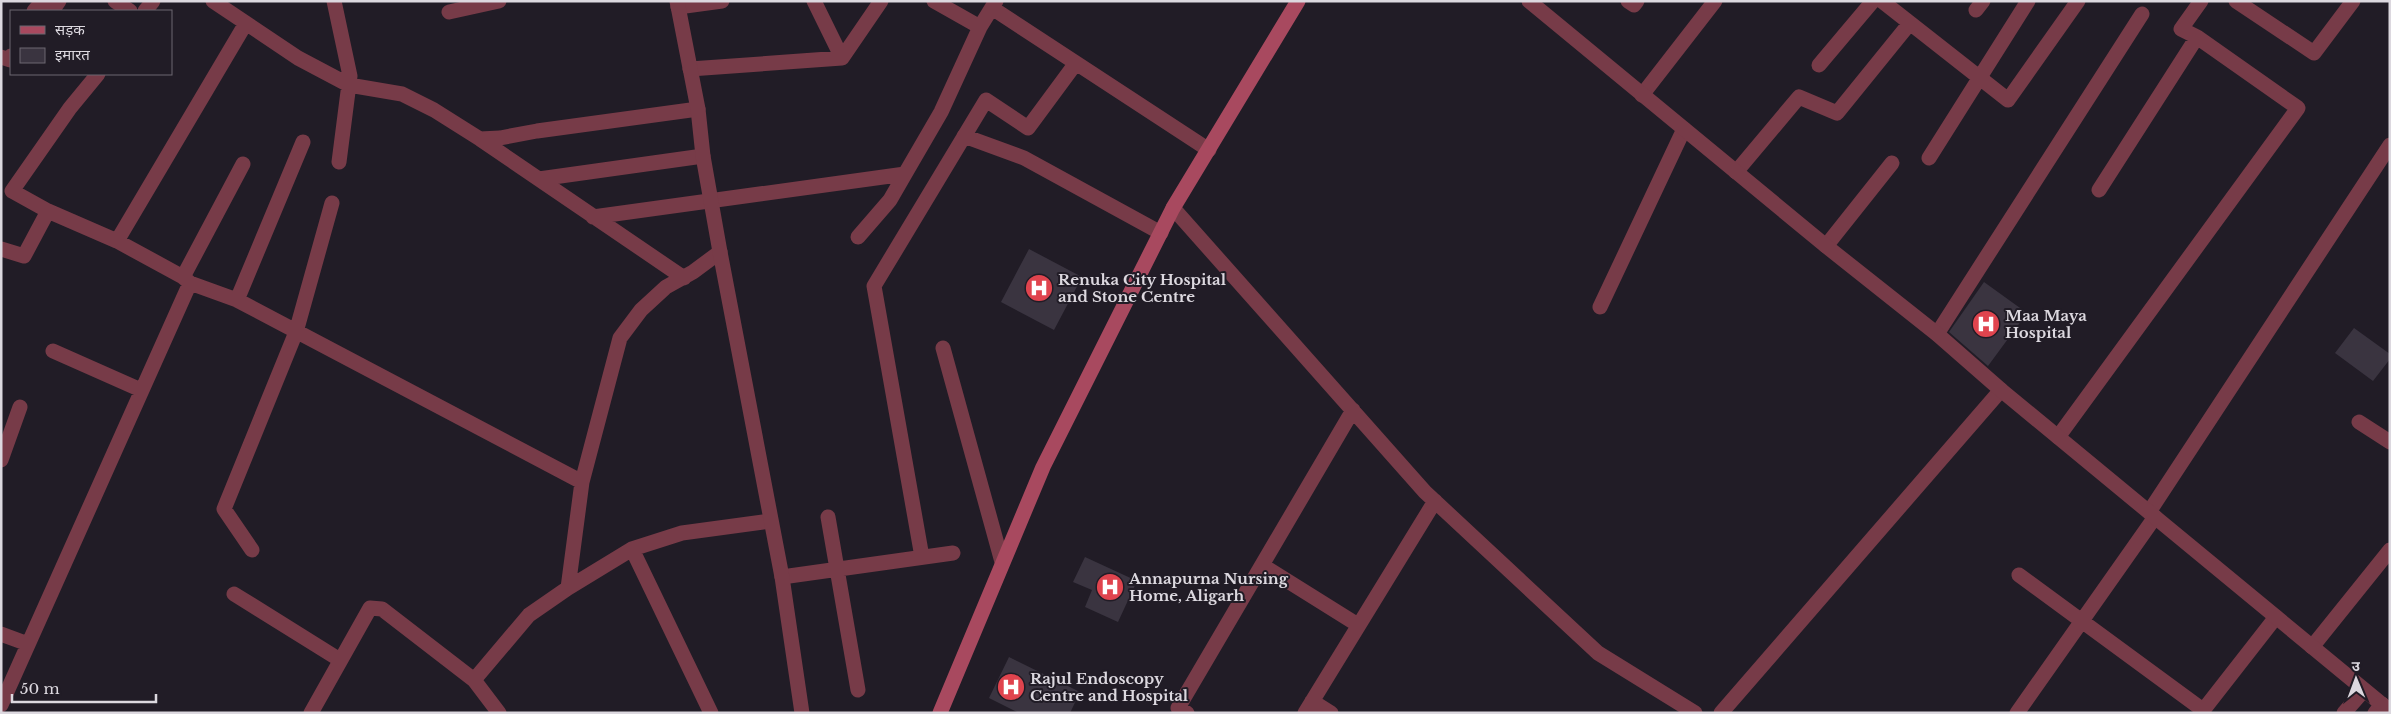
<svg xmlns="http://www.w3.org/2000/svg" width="2391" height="714" font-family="'Libre Baskerville','Noto Sans Devanagari',serif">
  <rect width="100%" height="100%" fill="#211c26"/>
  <path fill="#3a3440" d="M1029,249L1082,277L1054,330L1001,302Z
    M1984,282L2027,313L1988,366L1949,332Z
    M2354,328L2390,354V359L2373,381L2335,353Z
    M1085,557L1137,581L1118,622L1085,607L1092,590L1073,582Z
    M1009,657L1080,692L1070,713H1019L989,698Z"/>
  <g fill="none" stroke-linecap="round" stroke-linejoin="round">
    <path stroke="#773b48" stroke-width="15" d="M115,1L130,11
      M213,1L298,58L349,85L402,94L434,110L480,139L684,278
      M334,1L350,76L339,162
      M934,1L980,27
      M1628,1L1634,5L1637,1
      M1882,1L2008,100L2078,1
      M2236,1L2314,53L2353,1
      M678,7L722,1
      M992,8L1209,150
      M1976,10L1983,1
      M34,11L39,5L52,11L59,1
      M145,11L153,1
      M449,12L499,1
      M1,57L10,60L11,56
      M842,58L881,1
      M1819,65L1873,1
      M690,69L842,58L814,1
      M98,74L70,108L12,191L48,211L117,241L183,277L190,283L237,300L582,482L620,338L641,310L666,287L693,272L720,252
      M1642,95L1715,1
      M964,136L1024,158L1161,233
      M480,139L500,138L537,131L698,109
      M1929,158L2028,1
      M1736,172L1799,97L1837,113L1910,23
      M539,179L703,156
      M2099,190L2197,37L2181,29L2201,1
      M1173,208L1425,492L1598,653L1695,713
      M593,217L905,174
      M858,237L890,200L905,174L941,112L980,27L996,1
      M117,241L246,23
      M1826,246L1892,163
      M1,249L24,256L48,211
      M183,277L243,164
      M237,300L303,142
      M1600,307L1684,129
      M1937,334L2142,14
      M943,348L1002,562
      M53,351L141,390
      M2359,422L2390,442
      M2058,437L2298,108L2197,37
      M1,460L20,407
      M2149,512L2390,145
      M828,517L858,690
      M632,549L711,713
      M252,550L224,509L296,332L332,203
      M922,557L874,286L986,100L1028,128L1076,63
      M1262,565L1358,625
      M2019,575L2203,710
      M782,577L953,553
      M568,588L582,482
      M234,594L340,660
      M1,634L28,644
      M2312,647L2390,550
      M474,680L529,615L568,588L632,549L682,533L770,521
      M1312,701L1331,713
      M1,705L190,283
      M311,713L370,608L382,609L474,680L499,713
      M1187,713L1178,708L1353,410
      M1305,713L1435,501
      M1721,713L2001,390
      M2017,713L2155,517
      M2201,713L2276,617
      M2344,713L2364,690
      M2375,713L2382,704"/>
    <path stroke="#773b48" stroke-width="15" d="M677,1L698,109L703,156L720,252L782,577L802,713
      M1529,1L1826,246L1937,334L2001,390L2390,711"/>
    <path stroke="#a8495f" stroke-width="15" d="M940,713L1043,467L1173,208L1298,1"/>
  </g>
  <defs>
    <symbol id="hospital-disc" viewBox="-11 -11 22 22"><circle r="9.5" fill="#e0444e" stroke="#211c26"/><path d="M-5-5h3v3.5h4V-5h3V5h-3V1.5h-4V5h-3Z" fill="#fff"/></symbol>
  </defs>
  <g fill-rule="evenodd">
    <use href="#hospital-disc" x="1023" y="272" width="32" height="32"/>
    <use href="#hospital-disc" x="1970" y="308" width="32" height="32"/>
    <use href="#hospital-disc" x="1094" y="571" width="32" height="32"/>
    <use href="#hospital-disc" x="995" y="671" width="32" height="32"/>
  </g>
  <g text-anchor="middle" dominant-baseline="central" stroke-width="4" stroke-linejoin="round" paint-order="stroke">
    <g font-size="15" font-weight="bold" fill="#dcd8df" stroke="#211c26" text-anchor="start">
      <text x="1058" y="279">Renuka City Hospital<tspan x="1058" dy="17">and Stone Centre</tspan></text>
      <text x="2005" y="315">Maa Maya<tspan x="2005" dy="17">Hospital</tspan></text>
      <text x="1129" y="578">Annapurna Nursing<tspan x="1129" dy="17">Home, Aligarh</tspan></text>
      <text x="1030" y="678">Rajul Endoscopy<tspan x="1030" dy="17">Centre and Hospital</tspan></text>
    </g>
  </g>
  <rect width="2391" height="714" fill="none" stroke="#dcd8df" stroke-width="5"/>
  <rect x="10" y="10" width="162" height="65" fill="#211c26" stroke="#6c6770"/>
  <rect x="20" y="26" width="25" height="8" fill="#a8495f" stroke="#6c6770"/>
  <text x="55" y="35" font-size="15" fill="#dcd8df">सड़क</text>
  <rect x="20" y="48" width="25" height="15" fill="#3a3440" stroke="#6c6770"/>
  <text x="55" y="60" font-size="15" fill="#dcd8df">इमारत</text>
  <g transform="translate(2356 679) rotate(359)" stroke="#211c26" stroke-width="4" paint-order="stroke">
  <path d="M0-4L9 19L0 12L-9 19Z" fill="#dcd8df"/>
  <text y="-8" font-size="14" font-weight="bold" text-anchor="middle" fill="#dcd8df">उ</text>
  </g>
  <path d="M12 694v8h144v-8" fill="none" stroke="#dcd8df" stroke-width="2.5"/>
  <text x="20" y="694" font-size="15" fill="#dcd8df" stroke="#211c26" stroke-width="4" paint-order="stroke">50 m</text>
</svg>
